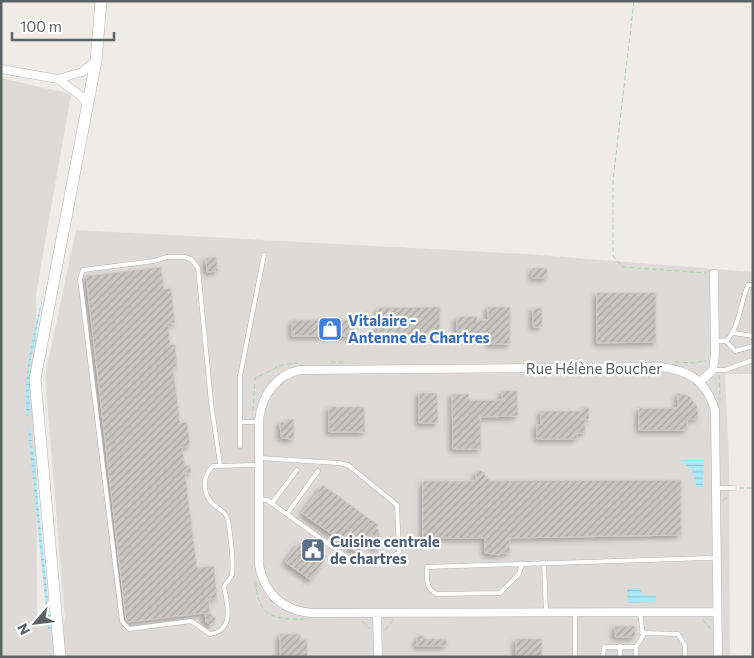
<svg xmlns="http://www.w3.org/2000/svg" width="754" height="658" font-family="Commissioner,sans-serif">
  <defs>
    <pattern id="water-rules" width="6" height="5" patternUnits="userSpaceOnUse" patternTransform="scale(1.25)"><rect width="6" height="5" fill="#abeafa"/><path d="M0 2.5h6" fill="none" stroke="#8ec1ce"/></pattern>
    <pattern id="building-hatch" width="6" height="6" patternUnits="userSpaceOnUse" patternTransform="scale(1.25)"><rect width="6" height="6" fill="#cac6c2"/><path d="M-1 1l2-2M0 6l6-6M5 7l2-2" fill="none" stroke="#a7a4a1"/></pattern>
    <filter id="shadow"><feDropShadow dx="-3" dy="3" stdDeviation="2.5" flood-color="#0004"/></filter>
  </defs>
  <rect width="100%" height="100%" fill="#efebe6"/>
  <path fill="#dedad8" d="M1,78L71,94L36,294L37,621L65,620L45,376L76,230L526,254L753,272V374H725L729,461L730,657H1Z"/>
  <path fill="url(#water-rules)" d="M45,286L29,371L30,411L27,417C22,371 35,330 45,286Z
    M28,428L31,432L51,629H48Z
    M680,460H704L703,488H697L692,470Z
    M640,588L642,595L656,596V602L628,603L627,589Z"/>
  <path fill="url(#building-hatch)" stroke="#d3cbc4" filter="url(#shadow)" d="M216,257L218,271L207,272L206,258Z
    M161,267L164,289L171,288L175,323H168L170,345L175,344L177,367L173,368L180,423L187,422L190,446L182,447L185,466L190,465L191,473H185L197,568L214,566L217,598L209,599L210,613L216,619L211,625L206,622L205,613L128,622L126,620L86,276Z
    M533,268H547V278H532Z
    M597,293H656V342L597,343Z
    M440,307V333L407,335L406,332H378V308Z
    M488,307H510V344H489L488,337H462V331H457V317L477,316V320H488Z
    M533,308H542V327H533Z
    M292,320H354V336H292Z
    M502,391H517L518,416L480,417L481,449H453L452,394H469V400H502Z
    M419,393H437L438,423H419Z
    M678,393L689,396L697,406L698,419H687V430H639V408H678Z
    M329,407H364L365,432H329Z
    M583,408H589V419H585V433H577V439H537V425H541V411H583Z
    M287,419H294V439L281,438L280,422H287Z
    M481,470L490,481L681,480V535L509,538L510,553H500V555L485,553V538H423V481H476V473Z
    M323,485L378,525L376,528L379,530V548H372V534L358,553L302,513Z
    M299,543L324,561L311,580L285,562Z
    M615,626H635V637H615Z
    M280,634H300V640H307V657H280Z
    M418,636H424V639H446L447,646H416Z
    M516,639H542V657H516Z"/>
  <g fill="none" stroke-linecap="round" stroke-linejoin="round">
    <defs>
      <path id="service" d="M734,333L753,336
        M715,341H726C740,327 740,303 748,285H753
        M726,341L735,351L753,346
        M713,370H725L753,360
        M240,422H259
        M240,446V376L264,255
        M260,458L339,463L348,465L397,505L399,552L390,559L348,558L267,500L260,499
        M220,464L211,402L198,268L191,259L184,257H167L154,261L83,270L80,279L122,621L129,629L191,621L210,634C234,631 228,605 224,587C226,582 231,580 232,574C234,562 230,532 228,520C225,510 219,510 213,504C202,493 202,476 213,466L259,465
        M717,488H734
        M272,503L297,470
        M287,514L318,471
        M544,563L546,612
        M522,564L519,574L500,593L437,594C425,589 427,578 427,567L708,558L717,559
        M575,612V657
        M642,633L678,634L685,646V657
        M620,646V657
        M603,657L604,647H636
        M636,657V647L643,636L640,611"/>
      <path id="minor" d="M1,69L58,79
        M87,104L81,96L58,79L82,72L96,61
        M700,382L713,370L715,355L714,274
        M717,612L313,613C283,611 265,595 259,565V420C262,396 275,375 300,370L661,367C691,371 706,381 715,410L718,657
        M377,613L378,657"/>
      <path id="secondary" d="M60,657L35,379L96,61L101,1"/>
    </defs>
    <use href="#service" stroke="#b1b5b7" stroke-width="5"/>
    <use href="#minor" stroke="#b1b5b7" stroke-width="9"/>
    <use href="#secondary" stroke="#b0b5b8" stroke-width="12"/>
    <path stroke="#a8d6a9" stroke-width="1" stroke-dasharray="5 2.5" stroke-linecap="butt" d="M634,1L613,180V256L623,267L706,273
      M331,362H347
      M675,362L695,363L706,360
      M719,375L720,401
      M253,411L255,378L282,365L297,363
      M739,488H753
      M723,501L728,495
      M256,582C257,615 272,620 304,619
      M703,620L710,628
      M362,621L370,629
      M385,630L393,620"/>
    <use href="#service" stroke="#fff" stroke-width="4"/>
    <use href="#minor" stroke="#fff" stroke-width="8"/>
    <use href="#secondary" stroke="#fff" stroke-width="11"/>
  </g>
  <defs>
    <symbol id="shop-square" viewBox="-11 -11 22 22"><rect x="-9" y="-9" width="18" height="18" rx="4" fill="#3f7fe0" stroke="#fff"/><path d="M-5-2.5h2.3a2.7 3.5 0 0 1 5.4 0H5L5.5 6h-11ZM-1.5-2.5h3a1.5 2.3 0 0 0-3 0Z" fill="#fff"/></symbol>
    <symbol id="civic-square" viewBox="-11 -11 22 22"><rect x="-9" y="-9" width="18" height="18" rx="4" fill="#5c6f8a" stroke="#fff"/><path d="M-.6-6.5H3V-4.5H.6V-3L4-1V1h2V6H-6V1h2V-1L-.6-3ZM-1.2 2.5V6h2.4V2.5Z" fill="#fff"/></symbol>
  </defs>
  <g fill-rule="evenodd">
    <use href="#shop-square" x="316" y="315" width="28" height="28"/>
    <use href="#civic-square" x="299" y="536" width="28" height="28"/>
  </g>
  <g text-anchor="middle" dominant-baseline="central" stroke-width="4.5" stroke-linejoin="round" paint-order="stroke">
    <g font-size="15" font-weight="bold" fill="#366cbe" stroke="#fff" text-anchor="start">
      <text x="348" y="320">Vitalaire -<tspan x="348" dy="17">Antenne de Chartres</tspan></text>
    </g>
    <g font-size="15" fill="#5d6365" stroke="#fff">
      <text x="594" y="368">Rue Hélène Boucher</text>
    </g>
    <g font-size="15" font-weight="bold" fill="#4e5e75" stroke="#fff" text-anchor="start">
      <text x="330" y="541">Cuisine centrale<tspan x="330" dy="17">de chartres</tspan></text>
    </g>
  </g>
  <rect width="754" height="658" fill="none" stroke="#5d6365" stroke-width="5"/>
  <g transform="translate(35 623) rotate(242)" stroke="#ffffff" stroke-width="4" paint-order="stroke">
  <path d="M0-4L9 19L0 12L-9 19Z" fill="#5d6365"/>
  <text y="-8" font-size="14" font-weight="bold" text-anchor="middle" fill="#5d6365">N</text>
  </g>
  <path d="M12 32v8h102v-8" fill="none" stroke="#5d6365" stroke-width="2.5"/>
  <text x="20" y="32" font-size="15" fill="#5d6365" stroke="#ffffff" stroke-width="4" paint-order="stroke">100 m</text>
</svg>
